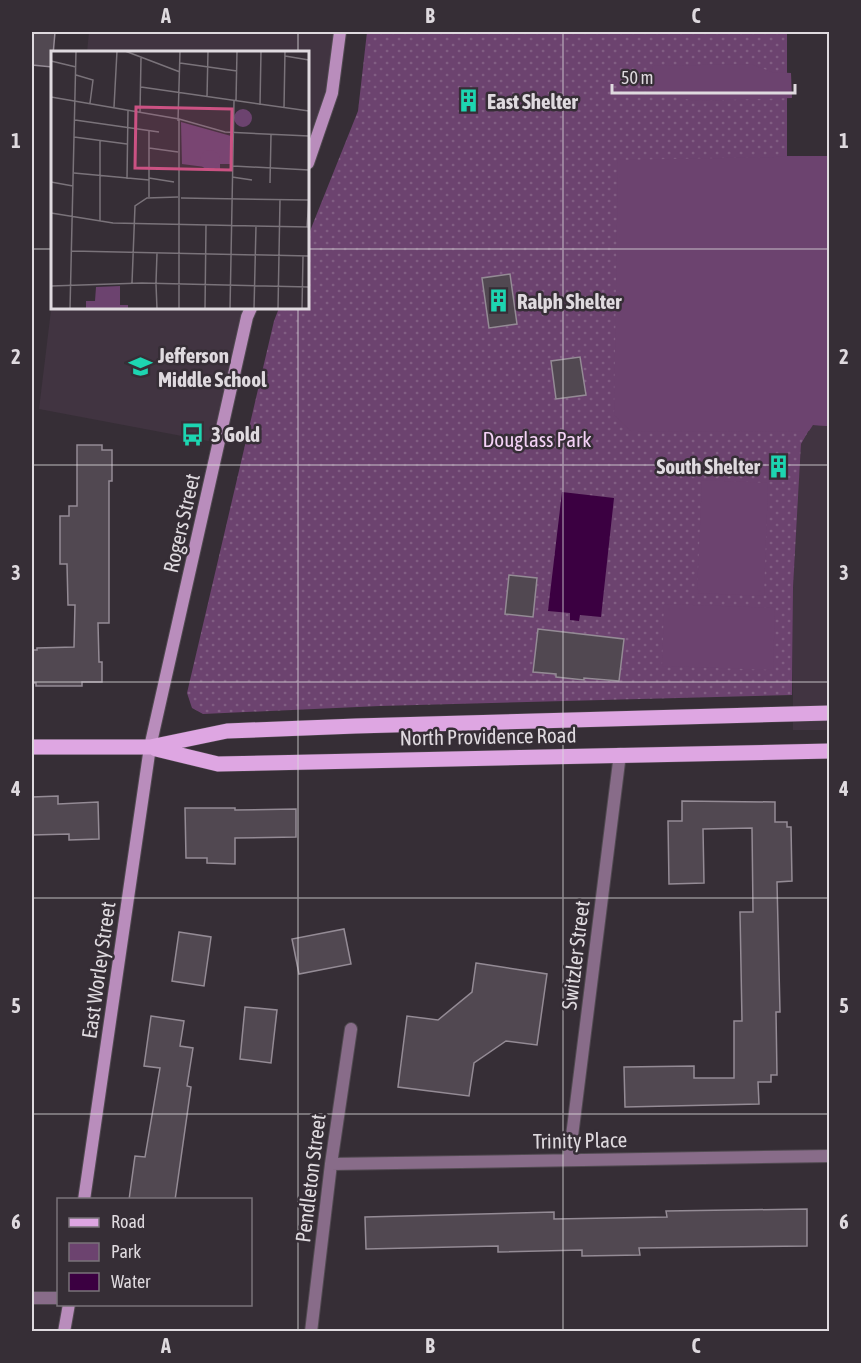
<svg xmlns="http://www.w3.org/2000/svg" width="861" height="1363" font-family="'Asap Condensed',sans-serif">
  <defs>
    <pattern id="green-dots" width="8" height="8" patternUnits="userSpaceOnUse" patternTransform="scale(1.5)"><rect width="8" height="8" fill="#6c436f"/><path d="M2 2h.1M6 6h.1" fill="none" stroke="#815e83" stroke-width="1.8" stroke-linecap="round"/></pattern>
  </defs>
  <rect width="100%" height="100%" fill="#362e36"/>
  <path fill="#413441" d="M89,32H340L332,93L308,163V52H87Z
    M52,302V308H251L219,443L39,409Z
    M812,425L829,426V730H793V588L801,444Z"/>
  <path fill="url(#green-dots)" d="M367,32H787V156H830L829,426L812,425L801,444L793,588L792,695L380,706L203,714L192,708L187,693L274,321L279,308H308V236L358,111Z"/>
  <path fill="#6c436f" d="M751,64L772,72L791,73L792,98L694,101L653,91L652,66Z
    M829,156V426L813,425L809,431L632,432L614,415L618,160Z
    M702,480L768,483L764,596L697,593Z
    M664,604L775,608L773,670L662,666Z"/>
  <path fill="#3b0041" d="M562,492L614,498L601,617L580,615L579,621L570,620V613L548,611Z"/>
  <path fill="#514851" stroke="#948b95" stroke-width="1.5" d="M32,32H55L52,67L32,65Z
    M510,274L517,324L489,328L482,278Z
    M580,357L586,395L556,399L551,361Z
    M77,445H102V450H112V481H109V623H98L99,662H102V682H82V686H36V683H32V650H37V648L74,647L75,605H68L67,564H60V516H69V506H77Z
    M509,575L537,578L533,617L505,614Z
    M538,629L624,639L619,681L584,678V680L556,677V674L533,672Z
    M58,796V804L98,802L99,839L69,840V834L32,835V797Z
    M682,801L775,802V822H787V827H791L792,881L777,882L780,1012H776L777,1075H771V1082H758L759,1104L625,1107L624,1067L694,1066V1078H734V1021H742L740,912H753L752,828L703,829L704,883L669,884L668,821H682Z
    M185,808H235V810L296,809V837L235,838V864L207,863V858H186Z
    M344,929L351,964L299,974L292,939Z
    M179,932L211,937L204,986L172,981Z
    M476,963L547,974L537,1045L506,1041L474,1063L469,1096L398,1087L407,1016L438,1020L472,992Z
    M245,1007L277,1010L271,1063L240,1059Z
    M151,1016L184,1021L180,1046L193,1048L187,1086L191,1087L175,1200H129L135,1156L145,1157L160,1068L144,1066Z
    M807,1209V1246L639,1248L640,1255L582,1256V1250L498,1252V1246L366,1249L365,1217L554,1212V1219L667,1217L666,1211Z"/>
  <g fill="none" stroke-linecap="round" stroke-linejoin="round">
    <defs>
      <path id="street" d="M569,1160L620,754
        M331,1164L830,1156
        M32,1298H58
        M311,1332L331,1164L351,1029"/>
      <path id="secondary" d="M308,163L332,93L340,32
        M84,1200L150,747L247,317L251,308
        M64,1332L69,1304"/>
      <path id="primary" d="M32,747H150L227,731L356,726L830,713
        M156,749L218,764L830,751"/>
    </defs>
    <use href="#street" stroke="#514a51" stroke-width="14"/>
    <use href="#secondary" stroke="#514a51" stroke-width="14"/>
    <use href="#primary" stroke="#514a51" stroke-width="16"/>
    <use href="#street" stroke="#886c89" stroke-width="12"/>
    <use href="#secondary" stroke="#b98dbc" stroke-width="12"/>
    <use href="#primary" stroke="#dea6e2" stroke-width="15"/>
  </g>
  <path fill="none" stroke="#dfdadf" stroke-width="1.5" stroke-opacity="0.55" d="M298,32V52M563,32V1332M32,249H52M308,249H830M298,308V1332M32,465H830M32,682H830M32,898H830M32,1114H830"/>
  <defs>
    <symbol id="building-bare" viewBox="-9 -9 18 18"><path d="M-4-6H4V6H1V3H-1V6H-4ZM-2.5-4.3h1.7v1.8h-1.7ZM.8-4.3h1.7v1.8H.8ZM-2.5-1h1.7V.8h-1.7ZM.8-1h1.7V.8H.8Z" fill="#1dd5b1" stroke="#362e36" stroke-width="2.5" paint-order="stroke"/></symbol>
    <symbol id="school-bare" viewBox="-9 -9 18 18"><path d="M0-5L7-2L0 1L-7-2ZM-4 1L0 2.5L4 1V4Q0 6-4 4Z" fill="#1dd5b1" stroke="#362e36" stroke-width="2.5" paint-order="stroke"/></symbol>
    <symbol id="bus-bare" viewBox="-9 -9 18 18"><path d="M-5-6H5V4H4V6H2V4H-2V6H-4V4H-5ZM-3.5-4V0h7V-4ZM-3.5 1.2v1.5H-2V1.2ZM2 1.2v1.5H3.5V1.2Z" fill="#1dd5b1" stroke="#362e36" stroke-width="2.5" paint-order="stroke"/></symbol>
  </defs>
  <g fill-rule="evenodd">
    <use href="#building-bare" x="452" y="84" width="33" height="33"/>
    <use href="#building-bare" x="482" y="284" width="33" height="33"/>
    <use href="#school-bare" x="124" y="350" width="33" height="33"/>
    <use href="#bus-bare" x="176" y="418" width="33" height="33"/>
    <use href="#building-bare" x="762" y="450" width="33" height="33"/>
  </g>
  <g text-anchor="middle" dominant-baseline="central" stroke-width="5" stroke-linejoin="round" paint-order="stroke">
    <g font-size="21" font-weight="bold" fill="#dfdadf" stroke="#362e36" text-anchor="start">
      <text x="487" y="101">East Shelter</text>
      <text x="517" y="301">Ralph Shelter</text>
      <text x="158" y="355">Jefferson<tspan x="158" dy="24">Middle School</tspan></text>
      <text x="211" y="434">3 Gold</text>
      <text x="760" y="466" text-anchor="end">South Shelter</text>
    </g>
    <g font-size="21" fill="#f4d2f6" stroke="#362e36">
      <text x="537" y="439">Douglass Park</text>
    </g>
    <g font-size="21" fill="#dfdadf" stroke="#362e36">
      <text transform="translate(181 523) rotate(-77)">Rogers Street</text>
      <text transform="translate(488 736) rotate(-1)">North Providence Road</text>
      <text transform="translate(575 955) rotate(-83)">Switzler Street</text>
      <text transform="translate(98 970) rotate(-82)">East Worley Street</text>
      <text transform="translate(580 1140) rotate(-1)">Trinity Place</text>
      <text transform="translate(310 1178) rotate(-83)">Pendleton Street</text>
    </g>
  </g>
  <g transform="translate(51 51)">
    <rect width="258" height="258" fill="#362e36"/>
    <path d="M130,71L180,85L181,113H169V118L131,113Z" fill="#6c436f"/>
    <path d="M69,235V254H77V258H35V250H44L45,236Z" fill="#6c436f"/>
    <path d="M183 67a9 9 0 1 1 18 0a9 9 0 1 1-18 0ZM149 109a10 10 0 1 1 20 0a10 10 0 1 1-20 0Z" fill="#6c436f"/>
    <path fill="none" stroke="#7a737a" stroke-width="1.5" d="M74,0L129,21M234,5L258,9M0,10L25,16M129,12L186,20M25,24L42,29L39,52M90,36L258,60M0,46L128,68L174,81L258,85M156,46L157,0M185,50L186,0M209,54L210,0M63,56L66,0M233,57L234,0M89,61L90,7M128,68V258M24,69L108,81M127,70L129,0M23,86L76,93M98,97L127,101M182,115L258,119M23,122L98,129M181,126L201,129M98,127L123,131M76,128L77,59M0,131L22,135M219,132L220,84M98,146V80M130,147L258,149M0,162L62,172L258,176M49,170V90M256,176L258,147M21,200L258,205M81,232L84,155L96,147L127,146M105,232L106,202M105,233L106,258M0,235L91,232L258,236M19,258L25,0M154,258L155,174M179,258L183,50M203,258L205,175M227,258L229,149M251,258L252,205"/>
    <path fill="#cb5283" fill-opacity="0.15" stroke="#cb5283" stroke-width="3" d="M85,56L181,58L180,119L84,117Z"/>
    <rect width="258" height="258" fill="none" stroke="#dfdadf" stroke-width="3"/>
  </g>
  <rect width="861" height="1363" fill="none" stroke="#362e36" stroke-width="66"/>
  <rect x="57" y="1198" width="195" height="108" fill="#362e36" stroke="#7a737a" stroke-width="1.5"/>
  <rect x="69" y="1218" width="30" height="9" fill="#dea6e2" stroke="#7a737a" stroke-width="1.5"/>
  <text x="111" y="1228" font-size="18" fill="#dfdadf">Road</text>
  <rect x="69" y="1243" width="30" height="18" fill="#6c436f" stroke="#7a737a" stroke-width="1.5"/>
  <text x="111" y="1258" font-size="18" fill="#dfdadf">Park</text>
  <rect x="69" y="1273" width="30" height="18" fill="#3b0041" stroke="#7a737a" stroke-width="1.5"/>
  <text x="111" y="1288" font-size="18" fill="#dfdadf">Water</text>
  <path d="M612 84v9h183v-9" fill="none" stroke="#dfdadf" stroke-width="3"/>
  <text x="621" y="84" font-size="18" fill="#dfdadf" stroke="#362e36" stroke-width="4.5" paint-order="stroke">50 m</text>
  <rect x="33" y="33" width="795" height="1297" fill="none" stroke="#dfdadf" stroke-width="2"/>
  <g font-size="20" text-anchor="middle" font-weight="bold" fill="#dfdadf">
    <text x="166" y="23">A</text>
    <text x="430" y="23">B</text>
    <text x="696" y="23">C</text>
    <text x="16" y="148">1</text>
    <text x="844" y="148">1</text>
    <text x="16" y="364">2</text>
    <text x="844" y="364">2</text>
    <text x="16" y="580">3</text>
    <text x="844" y="580">3</text>
    <text x="16" y="796">4</text>
    <text x="844" y="796">4</text>
    <text x="16" y="1013">5</text>
    <text x="844" y="1013">5</text>
    <text x="16" y="1229">6</text>
    <text x="844" y="1229">6</text>
    <text x="166" y="1353">A</text>
    <text x="430" y="1353">B</text>
    <text x="696" y="1353">C</text>
  </g>
</svg>
